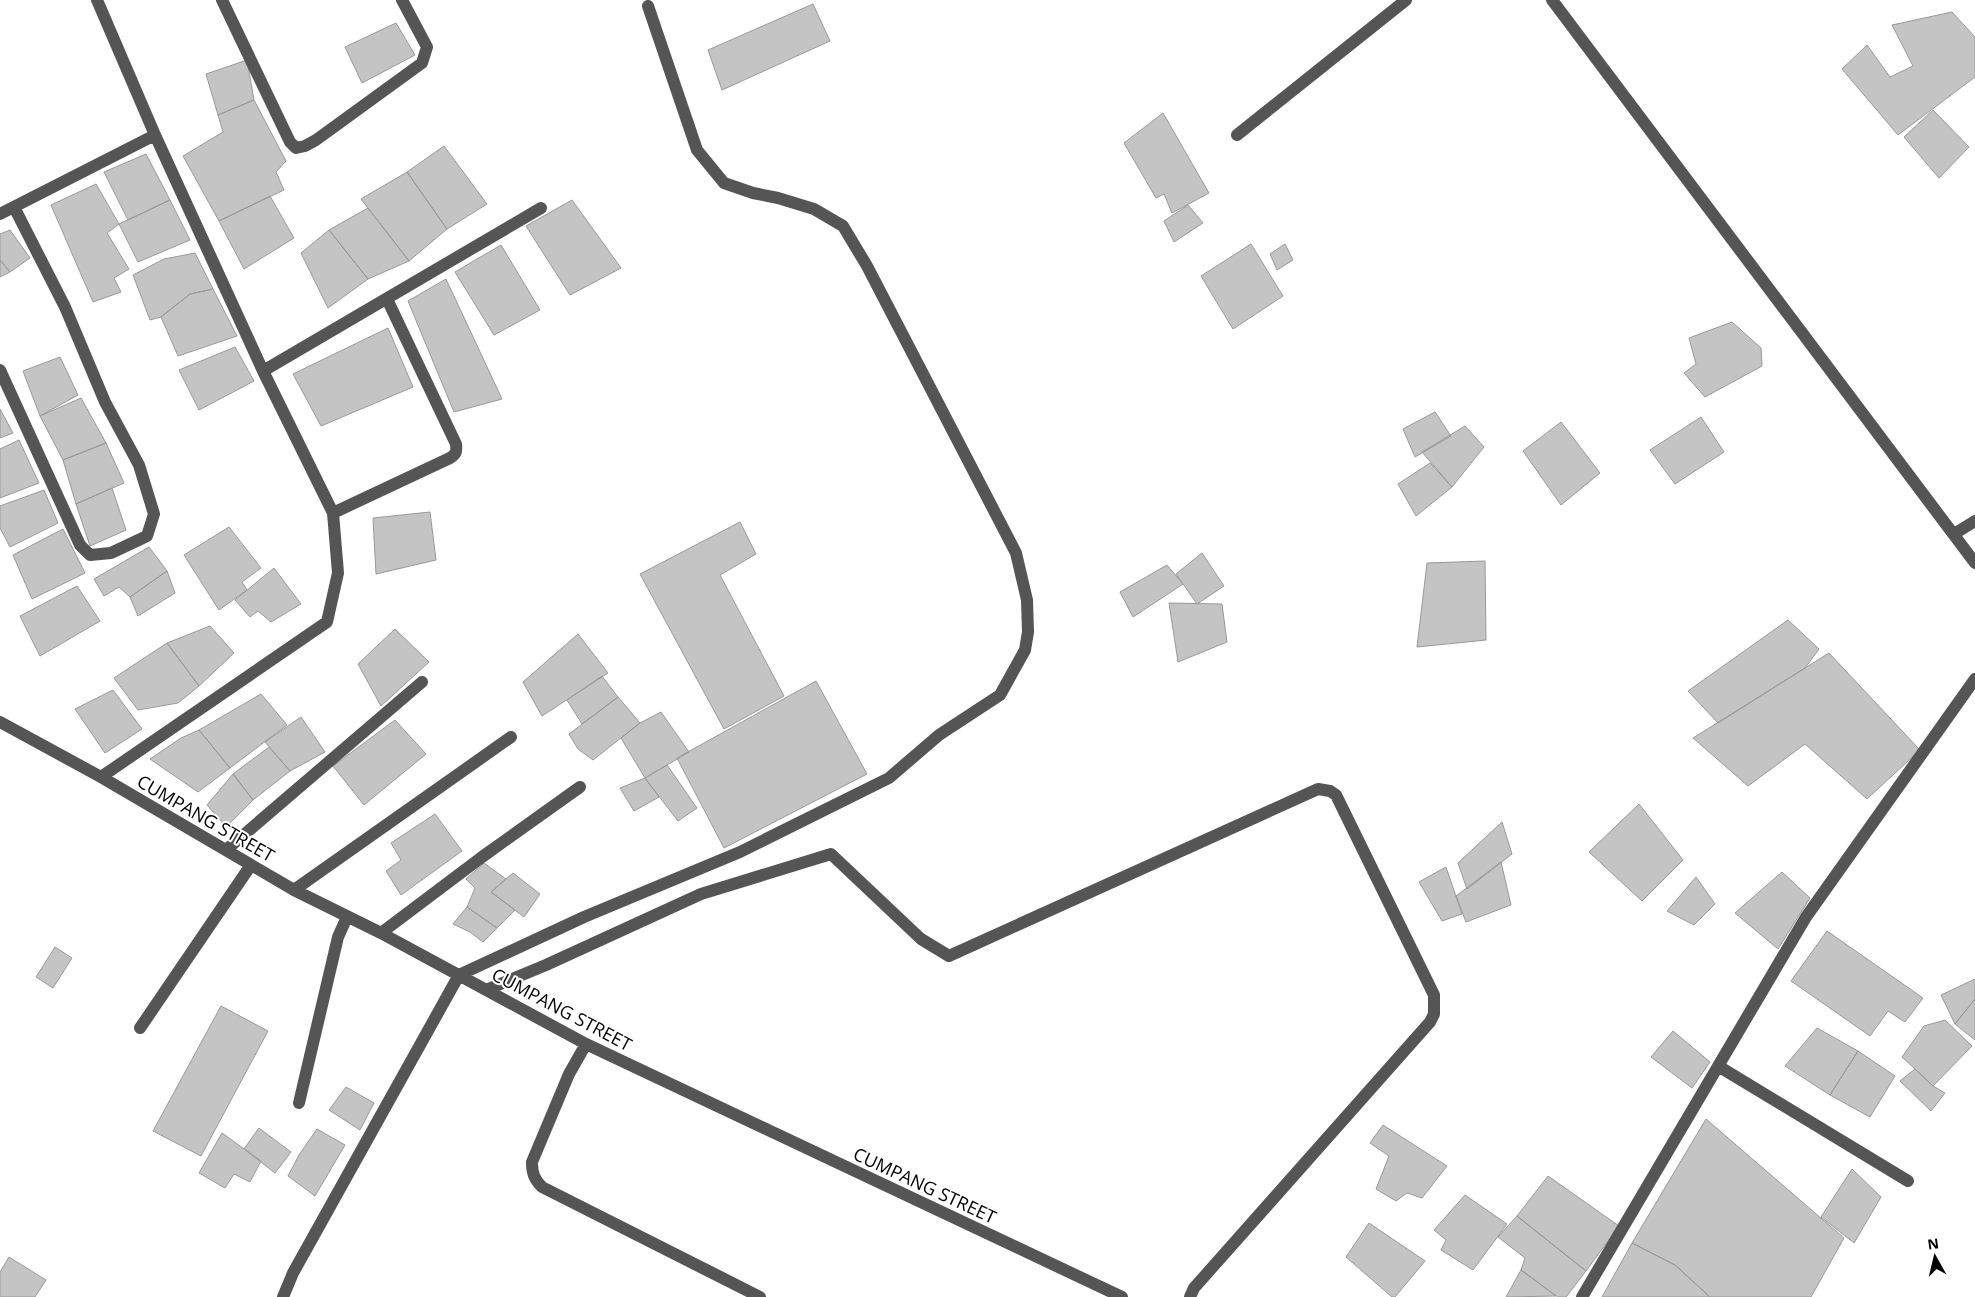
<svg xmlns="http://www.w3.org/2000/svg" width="1975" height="1297" font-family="'Open Sans',sans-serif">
  <rect width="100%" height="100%" fill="#fff"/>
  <path fill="#c4c4c4" stroke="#999" d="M813,4L830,41L722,90L708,50Z
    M1952,12L1975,37V77L1898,135L1842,69L1867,45L1890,77L1913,66L1892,25Z
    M396,23L415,55L362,83L345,47Z
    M247,60L254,100L218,115L206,74Z
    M254,100L286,161L276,172L284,190L219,221L183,156L223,132L218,115Z
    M1933,110L1969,147L1939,178L1904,137Z
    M1163,113L1209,193L1172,213L1164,194L1156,198L1124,143Z
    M444,146L487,204L447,229L407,172Z
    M146,154L170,200L128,220L104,172Z
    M407,172L447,229L409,261L361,199Z
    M96,184L119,224L107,233L129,269L114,278L121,292L93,302L51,205Z
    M270,196L294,238L244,269L219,221Z
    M170,200L190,240L138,262L119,224Z
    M572,200L621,268L570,295L526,226Z
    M1188,205L1203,223L1174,242L1164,221Z
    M368,208L409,261L368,279L329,230Z
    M10,230L30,258L10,272L0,260V234Z
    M329,230L368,279L328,308L301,253Z
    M1251,244L1283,296L1233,329L1201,276Z
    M1285,244L1293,260L1277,270L1270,254Z
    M501,245L540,310L494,335L455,272Z
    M195,253L213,289L190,294L161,317L150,320L133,275L164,259Z
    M0,260L10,272L0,277Z
    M446,279L502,399L454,412L408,301Z
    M213,289L237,336L178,356L161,317L190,294Z
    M1732,322L1761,348L1762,366L1705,397L1684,373L1696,364L1689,338Z
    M388,328L413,387L321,426L293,374Z
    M235,347L254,381L199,410L179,370Z
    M60,357L78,395L40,416L23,371Z
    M81,398L106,443L63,460L40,416Z
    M0,409L13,433L0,438Z
    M1435,412L1451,436L1415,457L1403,429Z
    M1701,417L1724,452L1675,484L1650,450Z
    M1561,422L1600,473L1561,505L1523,451Z
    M1465,426L1484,447L1452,487L1422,452Z
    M19,440L39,483L0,498V449Z
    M106,443L124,483L76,504L63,460Z
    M1430,463L1452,487L1416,516L1398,484Z
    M112,488L126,530L90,546L76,504Z
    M44,490L58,523L10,547L0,528V506Z
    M430,512L436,560L376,574L373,518Z
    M740,522L756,554L720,575L784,696L724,729L640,574Z
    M229,527L261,568L242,582L247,590L219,610L184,555Z
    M63,529L85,573L32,599L13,555Z
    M149,547L167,571L130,597L119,587L104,596L94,579Z
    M1202,553L1224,586L1197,604L1176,574Z
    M1485,561L1486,640L1417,647L1427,563Z
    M1167,565L1183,584L1133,617L1120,592Z
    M274,568L301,604L271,622L258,611L250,617L235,600Z
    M167,571L175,593L138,616L130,597Z
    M77,586L100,621L40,656L20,616Z
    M1169,603L1222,604L1227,642L1178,662Z
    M1788,620L1819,649L1805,668L1718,723L1688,691Z
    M210,626L234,653L199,686L167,643Z
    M395,629L429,662L381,706L358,664Z
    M578,634L608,673L542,716L523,682Z
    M167,643L199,686L178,703L138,710L114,678Z
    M1829,653L1920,750L1867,799L1805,744L1748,786L1693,738Z
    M602,676L618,697L582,724L567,700Z
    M816,681L867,774L724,848L677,758Z
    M113,690L142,729L105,753L75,709Z
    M261,694L287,725L230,768L199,730Z
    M618,697L640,723L593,760L578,749L569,734Z
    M661,712L689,752L645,778L621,738L640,723Z
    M301,717L325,752L290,771L265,742Z
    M395,720L426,754L364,805L333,766Z
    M199,730L230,768L198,792L150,759L181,738Z
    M269,747L290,771L253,800L233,774Z
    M667,765L697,808L678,821L645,778Z
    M233,774L253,800L226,827L207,805Z
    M645,778L659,797L634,811L620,788Z
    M1639,804L1683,860L1642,901L1589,852Z
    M435,814L462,851L401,895L386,871L401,860L391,843Z
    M1502,822L1512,854L1467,889L1458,863Z
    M1501,862L1511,905L1466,922L1456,896Z
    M484,863L506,879L491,892L515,910L497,928L467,907L475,888L466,879Z
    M1446,867L1462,914L1442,921L1419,882Z
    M1782,872L1810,898L1778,949L1735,913Z
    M513,873L540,894L524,917L491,892Z
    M1696,877L1715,904L1694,925L1667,911Z
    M467,907L497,928L483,942L470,932L453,924Z
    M1827,931L1923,998L1905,1022L1888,1011L1870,1036L1791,981Z
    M55,947L72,958L53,988L36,977Z
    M1975,979V999L1955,1024L1941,995Z
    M1975,999V1040L1955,1024Z
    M221,1006L268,1031L201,1156L153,1131Z
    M1945,1020L1972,1046L1933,1086L1902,1057L1924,1026Z
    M1817,1028L1858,1051L1830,1095L1785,1066Z
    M1673,1031L1710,1062L1692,1088L1651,1057Z
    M1858,1051L1895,1076L1870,1117L1830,1095Z
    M1915,1069L1933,1086L1945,1093L1931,1111L1900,1081Z
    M346,1087L374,1103L360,1130L329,1110Z
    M1706,1119L1844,1238L1811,1297H1710L1675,1265L1632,1243Z
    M1383,1125L1447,1166L1422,1198L1407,1193L1396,1201L1376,1189L1389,1156L1370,1143Z
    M259,1128L291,1152L275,1173L244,1149Z
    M317,1129L345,1145L315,1196L288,1176L299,1155Z
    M222,1133L261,1161L250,1182L234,1174L225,1188L199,1173Z
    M1852,1169L1881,1197L1854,1243L1821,1217Z
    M1548,1176L1619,1226L1586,1271L1517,1216Z
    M1465,1195L1507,1224L1473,1270L1441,1250L1446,1240L1434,1230Z
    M1517,1216L1586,1271L1566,1297H1558L1521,1270L1525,1258L1498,1237Z
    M1369,1223L1425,1261L1395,1297H1392L1346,1257Z
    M1632,1243L1675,1265L1710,1297H1602Z
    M9,1257L46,1280L35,1297H0V1272Z
    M1521,1270L1556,1296L1506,1297Z"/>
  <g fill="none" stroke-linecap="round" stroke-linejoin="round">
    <path stroke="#555" stroke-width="12" d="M97,0L155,135L263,371L333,513L338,573L327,622L101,777
      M222,0L290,142L296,148L305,146L316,140L422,63L427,47L402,0
      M1552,0L1975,563
      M1237,135L1406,0
      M0,214L155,135
      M0,370L80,545L90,555L111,553L147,536L154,514L139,465L105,402L65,307L14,207
      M263,371L541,208
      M333,513L450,458C456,454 457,452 456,444L387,299
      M1954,534L1975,521
      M0,722L101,777L294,890L381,933L586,1044L1122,1297
      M226,850L422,682
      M294,890L511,737
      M381,933L482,857L580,787
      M486,990L546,965L701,894L831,854L921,939L949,956L1318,789L1330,791L1336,795L1434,995V1014L1430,1022L1194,1288L1190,1297
      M140,1028L251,865
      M586,1044L569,1074L532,1162C532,1173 534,1179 542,1187L760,1297
      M1718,1066L1908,1181
      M299,1103L338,937L347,917
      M283,1297L293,1273L459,975L584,917L740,852L889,778L939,735L1000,695L1025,650L1028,632L1027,600L1016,553L867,266L843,226L814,209L778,198L753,193L724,183L697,150L648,6
      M1582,1297L1806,917L1975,679"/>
  </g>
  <g text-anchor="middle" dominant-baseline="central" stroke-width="4" stroke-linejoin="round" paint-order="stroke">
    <g font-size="18" fill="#000" stroke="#fff">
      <text transform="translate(206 818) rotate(30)">CUMPANG STREET</text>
      <text transform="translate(562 1009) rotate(28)">CUMPANG STREET</text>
      <text transform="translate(925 1185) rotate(25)">CUMPANG STREET</text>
    </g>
  </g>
  <g transform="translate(1935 1257) rotate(352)" stroke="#ffffff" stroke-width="4" paint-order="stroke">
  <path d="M0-4L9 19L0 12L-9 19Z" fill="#000000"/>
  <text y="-8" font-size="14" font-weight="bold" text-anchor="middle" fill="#000000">N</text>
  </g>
</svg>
